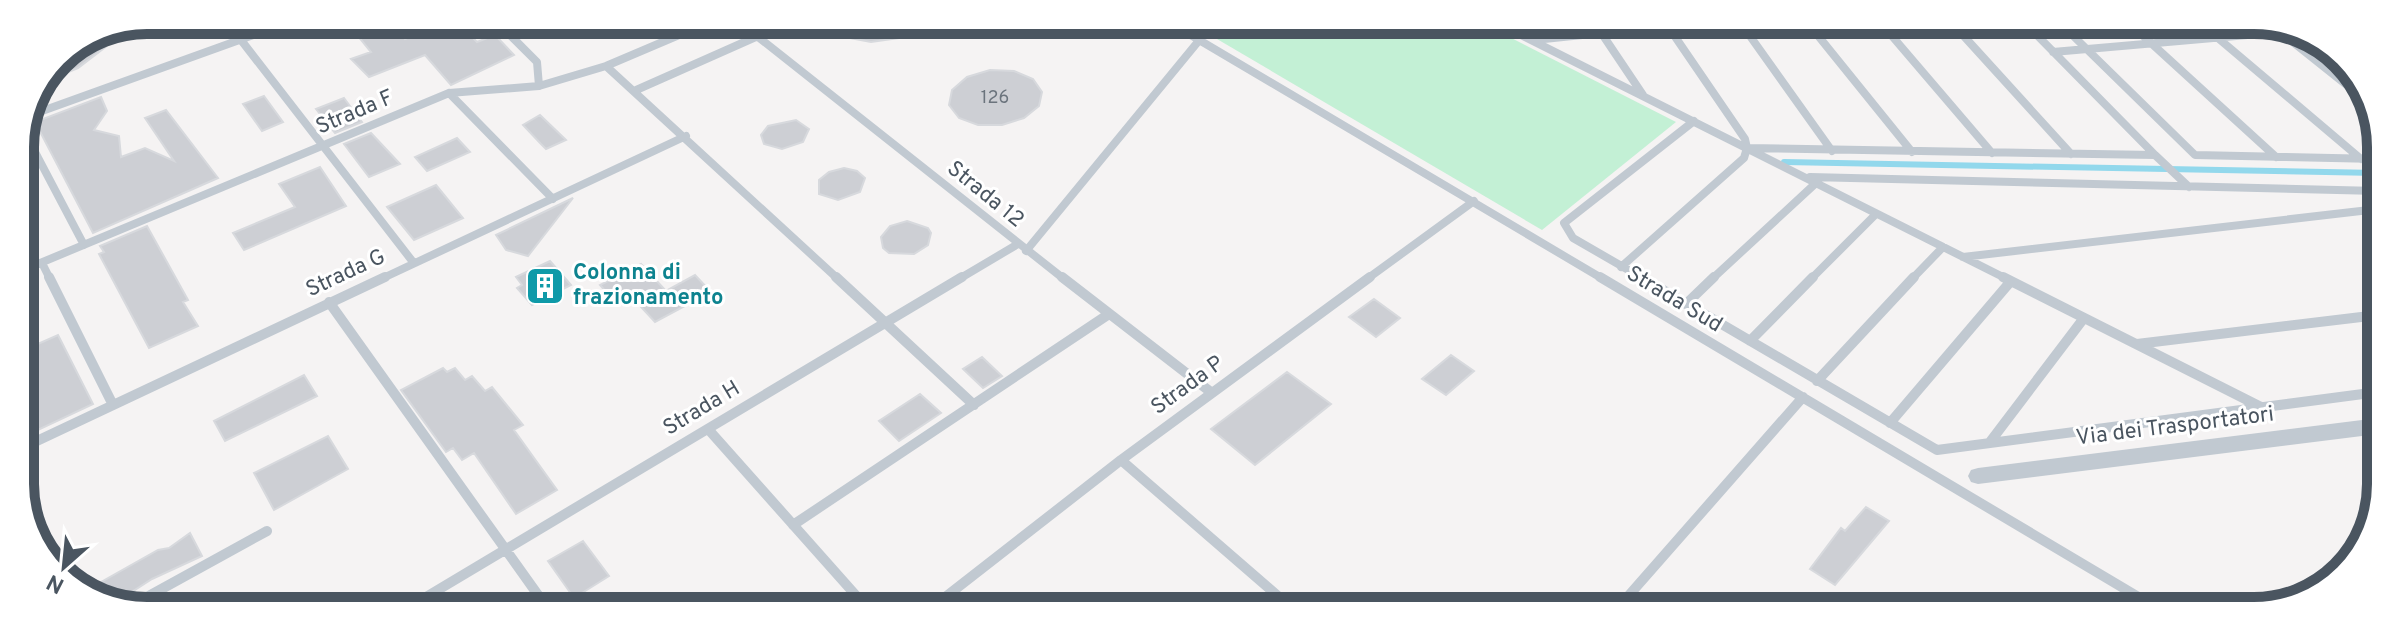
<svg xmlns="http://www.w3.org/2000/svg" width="2401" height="631" font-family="Overpass,sans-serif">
  <rect width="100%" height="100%" fill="#f5f3f3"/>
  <path fill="#c3f0d5" d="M1231,21L1480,22L1676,122L1542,230L1217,39Z"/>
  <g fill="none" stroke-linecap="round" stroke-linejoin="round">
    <path stroke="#92d8ec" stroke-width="6" d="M1784,162L2378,173"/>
  </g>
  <path fill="#cdcfd4" stroke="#d7d9dd" stroke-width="2" d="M345,20H389L405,39L455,20L477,42L495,35L514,55L451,85L425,55L369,77L351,59L371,52Z
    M821,21H940L899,38L871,42L850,38Z
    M113,34L116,39L78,68L46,81L57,57Z
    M990,70L1014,71L1033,79L1042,92L1039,106L1024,118L1002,125H978L959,118L949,105L952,90L967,77Z
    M264,96L283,122L262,131L243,104Z
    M101,97L107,111L94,130L119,136L121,157L145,148L174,161L145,118L166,110L218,178L93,233L35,122Z
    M344,98L362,122L335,133L316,109Z
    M540,115L566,140L546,149L541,144L523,125Z
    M796,120L809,129L803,142L782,149L764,144L761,135L768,126Z
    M371,133L400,164L369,177L344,144Z
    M457,138L470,152L427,171L415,157Z
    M320,167L346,206L244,250L233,233L295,207L279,184Z
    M844,168L857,171L865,178L860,192L838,200L819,194V180L829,172Z
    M436,185L463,218L414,240L387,207Z
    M573,198L528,256L506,250L496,235Z
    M907,221L928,228L931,233L928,245L914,254L889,253L883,248L881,237L890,226Z
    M147,226L188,300L183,302L198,326L149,348L99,254L104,252L100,246Z
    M550,261L571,285L532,305L517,288L522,285L516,277Z
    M641,264L666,291L695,275L711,292L655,322L630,295L615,302L600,285Z
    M1374,299L1400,318L1376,337L1349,317Z
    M58,335L93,404L38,430L22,395V351Z
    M1451,355L1474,371L1446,395L1422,379Z
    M982,357L1002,376L983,388L963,369Z
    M443,368L447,372L455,368L465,380L472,376L485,391L492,387L523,425L514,430L557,490L516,514L474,453L462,460L453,448L446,452L401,390Z
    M1287,372L1331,404L1255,465L1211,429Z
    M304,375L317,396L225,441L214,421Z
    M920,394L941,413L899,441L879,421Z
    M328,436L348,469L274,510L254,473Z
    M1866,507L1889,521L1835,585L1810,569L1841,528L1845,531Z
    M190,533L202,556L152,579L113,604L87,590L158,550L169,548Z
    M583,541L609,576L574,598L548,561Z"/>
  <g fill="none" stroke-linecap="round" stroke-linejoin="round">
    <path stroke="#c1c9d1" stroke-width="8" d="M495,20L537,62L539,86
      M738,21L1064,279
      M1167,21L1603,279
      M1495,22L2007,279
      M1521,22L1539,44L1544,39L1707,22
      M1594,22L1643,95
      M1665,22L1745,139L1747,148L2155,155L2189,187
      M1740,22L1832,151
      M1807,22L1912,152
      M1880,22L1992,153
      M1951,22L2071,154
      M2024,22L2155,155
      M2059,22L2195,155L2378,159
      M2128,22L2276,157
      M2199,22L2361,159
      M2269,23L2369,103
      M241,40L413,262
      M2053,52L2294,31
      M606,66L838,279
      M634,91L758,36
      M449,93L553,199
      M31,115L295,20
      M24,131L84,245
      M1810,177L2378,191
      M1026,251L1215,21
      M1963,257L2378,209
      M42,263L50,279
      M1621,267L1744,158L1747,148
      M21,271L449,93L539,86L606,66L712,21
      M381,279L686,136
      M959,279L1018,244
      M1367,279L1474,201
      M1644,279L1573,238L1564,223L1694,121
      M1712,279L1816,183
      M1811,279L1876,214
      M1912,279L1943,247"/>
    <path stroke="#c1c9d1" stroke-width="10" d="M49,277L113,405
      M836,277L974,405
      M1062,277L1212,393
      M1600,277L2162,611
      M1641,277L1937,450L2378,392
      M2003,277L2261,407
      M329,302L548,609
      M1686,304L1714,277
      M1750,341L1813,277
      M2137,344L2378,315
      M1817,381L1914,277
      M1890,423L2011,281
      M708,429L868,609
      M1990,442L2084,318
      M22,448L385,277
      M1121,460L1294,610
      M793,525L1109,314
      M127,608L267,531
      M406,609L962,277
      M930,609L1121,460L1370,277
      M1616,610L1803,397"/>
    <path fill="#c1c9d1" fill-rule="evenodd" d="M2378,418V434L1978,484L1971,482L1968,476L1971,470L1978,468Z"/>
  </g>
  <defs>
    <symbol id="building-square" viewBox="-11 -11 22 22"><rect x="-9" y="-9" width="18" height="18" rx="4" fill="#0f9aa8" stroke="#fff"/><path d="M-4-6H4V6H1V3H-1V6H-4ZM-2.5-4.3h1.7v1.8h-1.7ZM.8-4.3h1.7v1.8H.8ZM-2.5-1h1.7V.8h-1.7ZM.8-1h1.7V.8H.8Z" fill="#fff"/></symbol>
  </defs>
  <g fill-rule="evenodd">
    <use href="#building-square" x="523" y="264" width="44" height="44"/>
  </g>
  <g text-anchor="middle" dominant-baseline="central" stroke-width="6" stroke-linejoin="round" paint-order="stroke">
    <g font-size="18" fill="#6b747d">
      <text x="995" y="98">126</text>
    </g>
    <g font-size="22" fill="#4a5560" stroke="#fff">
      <text transform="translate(355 113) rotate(-23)">Strada F</text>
      <text transform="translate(985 195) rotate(39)">Strada 12</text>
      <text transform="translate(346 274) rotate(-25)">Strada G</text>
      <text transform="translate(1674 300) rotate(31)">Strada Sud</text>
      <text transform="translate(1188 386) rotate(-36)">Strada P</text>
      <text transform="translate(702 409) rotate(-31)">Strada H</text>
      <text transform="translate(2175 427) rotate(-7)">Via dei Trasportatori</text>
    </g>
    <g font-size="22" font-weight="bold" fill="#0d838f" stroke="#fff" text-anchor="start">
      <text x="573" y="273">Colonna di<tspan x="573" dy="25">frazionamento</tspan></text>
    </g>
  </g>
  <path d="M0 0H2401V631H0ZM147 34H2254A113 113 0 0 1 2367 147V484A113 113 0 0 1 2254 597H147A113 113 0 0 1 34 484V147A113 113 0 0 1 147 34Z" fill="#fff" fill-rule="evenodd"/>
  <path fill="none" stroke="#4a5560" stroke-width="10" d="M147 34H2254A113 113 0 0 1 2367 147V484A113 113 0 0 1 2254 597H147A113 113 0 0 1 34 484V147A113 113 0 0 1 147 34Z"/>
  <g transform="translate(64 567) rotate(207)" stroke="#ffffff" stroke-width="6" paint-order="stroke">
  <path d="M0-6L14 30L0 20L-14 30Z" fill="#4a5560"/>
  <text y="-12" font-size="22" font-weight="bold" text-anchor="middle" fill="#4a5560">N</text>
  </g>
</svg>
